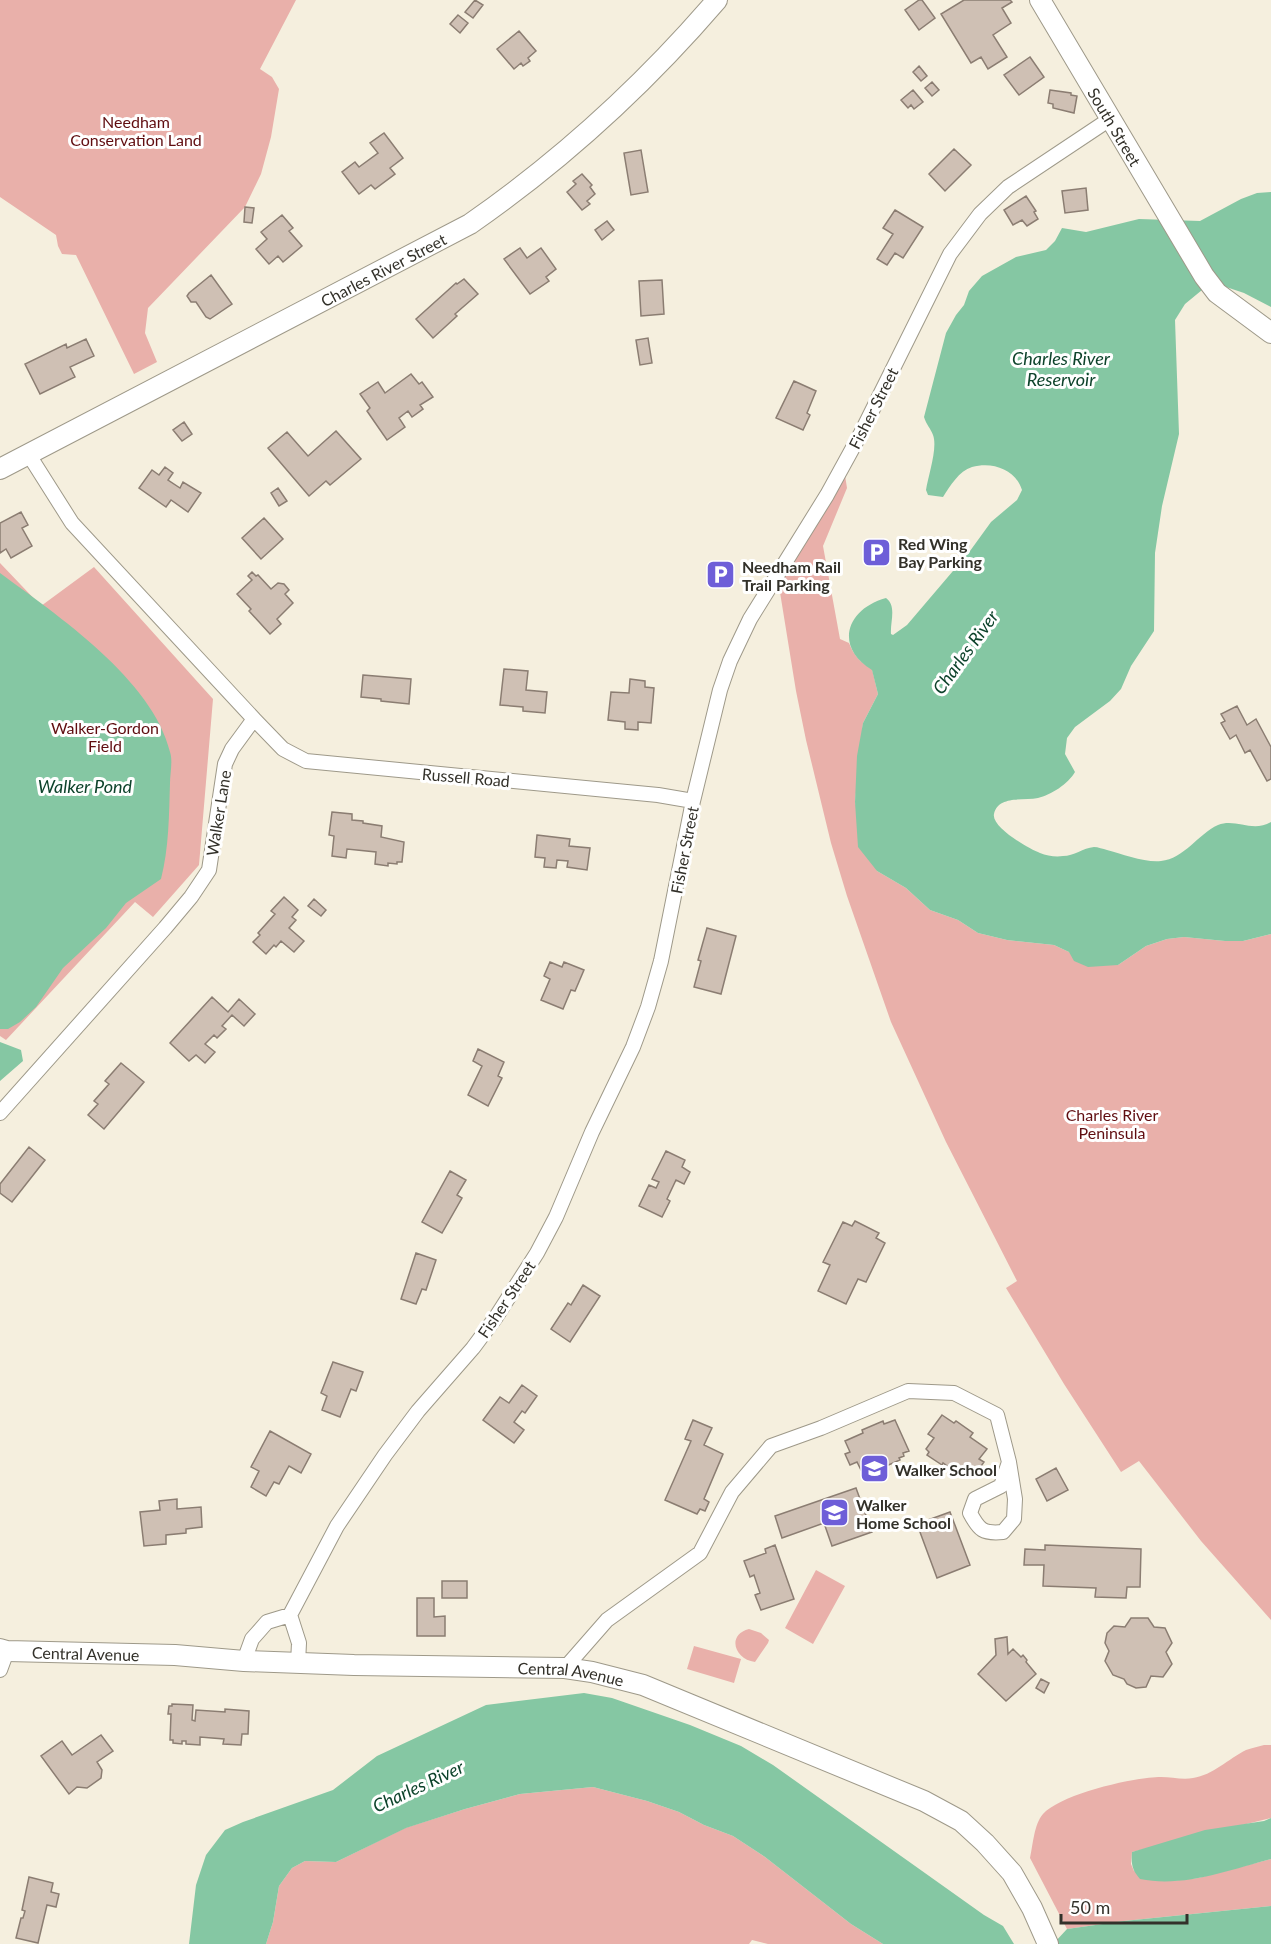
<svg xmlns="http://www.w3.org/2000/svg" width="1271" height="1944" font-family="Lato,sans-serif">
  <rect width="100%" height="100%" fill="#f5efde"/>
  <path fill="#e9b0aa" d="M0,0H296L260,69L272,77L279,89L271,137L261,174L245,207L148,308L145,333L157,362L134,374L76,255L62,254L58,246L56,235L0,197Z
    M844,469L847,488L823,546L840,639L849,643C854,656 860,662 872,669L878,694L863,723L855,802L877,871L906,888L930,910L958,920L978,933L1007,940L1054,945L1069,952L1106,965H1118L1146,946L1167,939L1184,937L1225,941H1243L1271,934V1620L1201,1541L1139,1461L1121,1472L1064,1384L1006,1288L1017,1281L946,1142L891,1022L847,896L831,843L806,740L796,691L778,580Z
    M0,563L41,606L94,567L213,699L199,865L153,917L135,902L6,1040L0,1036Z
    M816,1570L845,1586L813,1644L785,1628Z
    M749,1629L761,1633L769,1640L768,1643L755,1662C735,1660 726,1635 749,1629Z
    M694,1646L741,1659L734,1683L687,1669Z
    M1264,1745H1271V1818L1132,1852L1131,1864L1134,1871L1170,1881L1198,1878L1271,1859V1906L1124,1921L1067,1929L1030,1858C1033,1845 1034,1824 1043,1814C1061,1794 1134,1777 1161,1777C1171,1777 1183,1780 1193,1778C1213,1775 1228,1759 1246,1750C1251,1748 1258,1747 1264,1745Z
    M593,1787L647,1801L679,1812L704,1825L733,1836L765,1857L851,1924L883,1944H768L752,1940L749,1944H266L273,1922L279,1886L292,1868L305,1861L336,1862L405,1828L465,1809L520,1794Z"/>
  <path fill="#85c7a3" d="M1271,192V307L1244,293L1223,286L1210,287L1202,290L1185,304L1175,320L1179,434L1162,506L1155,553L1154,631L1131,666L1121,689L1110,701L1075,727L1067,738L1065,754L1075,772C1068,784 1051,795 1038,798C1024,801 998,795 994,814C991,827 1029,849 1040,853C1047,856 1056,857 1063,856C1074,856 1083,848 1094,847C1098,847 1103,849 1107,850C1122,854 1146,863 1161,861C1184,859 1198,834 1218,825C1236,818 1252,833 1271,822V934L1243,941H1225L1184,937L1167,939L1146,946L1118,965L1088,967L1074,961L1069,952L1054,945L1007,940L978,933L958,920L930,910L906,888L877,871L858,847L855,802L857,756L863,723L878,694L872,670C834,647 846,609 886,598C897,606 890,622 891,634L893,635L907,625L970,551L991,522L1017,500L1022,490C1016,470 993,461 972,467C959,471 950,486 943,497L928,495L926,490C928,476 938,448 933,435C931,429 926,424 924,417L946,333L956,315L964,305L969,291L982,276L1016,257L1046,250L1055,241L1062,228L1086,232L1139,219L1200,221L1241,199L1257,193Z
    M0,573C57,615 153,680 170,752C173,761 170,774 170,783C169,815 169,848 161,879L126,903L106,928L63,968L36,1007L20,1022L8,1029H0Z
    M0,1042L21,1050L23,1061L0,1081Z
    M584,1693L612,1698L690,1725L741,1746L773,1765L984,1915L1003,1926L1014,1944H883L851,1924L765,1857L733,1836L704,1825L679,1812L647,1801L593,1787L520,1794L465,1809L406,1828L336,1862L305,1861L292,1868L279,1886L273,1922L266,1944H189L196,1885L206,1855L225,1830L243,1822L333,1790L377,1756L486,1705Z
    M1271,1818V1859C1229,1870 1183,1888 1140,1879C1132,1870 1131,1864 1132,1852L1205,1830L1264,1821Z
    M1271,1906V1944H1050L1055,1942L1067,1929L1124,1921Z"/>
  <path fill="#cfc0b4" stroke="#8b7d72" stroke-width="1.5" d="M475,0L483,5L473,18L465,12Z
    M919,0H922L935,18L919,30L905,10Z
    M964,0H1010L1012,2L1002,8L1011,23L993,35L1007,57L988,69L981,57L971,63L941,14Z
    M458,15L468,23L460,33L450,24Z
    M519,31L536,51L528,58L530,61L523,66L521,63L514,69L497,49Z
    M1030,57L1044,77L1019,95L1004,75Z
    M919,66L927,76L921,81L913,72Z
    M932,82L939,90L932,96L925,88Z
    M913,90L923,102L914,109L911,105L908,108L901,100Z
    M1050,90L1071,93V95L1077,96L1074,113L1053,108V104L1048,103Z
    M384,133L403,158L390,168L395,174L375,189L371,185L359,194L342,172L355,162L359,167L378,153L370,143Z
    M954,149L971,165L945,191L929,174Z
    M641,150L648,192L631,195L624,153Z
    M582,174L592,185L590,187L595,194L587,201L590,204L582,210L567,192L576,184L573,181Z
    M1086,188L1088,210L1065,213L1062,191Z
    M1026,196L1036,211L1034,212L1038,219L1027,226L1022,220L1013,225L1004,210Z
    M245,207L254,208L252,223L244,222Z
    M895,210L923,227L903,258L895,253L887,265L877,259L893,234L883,228Z
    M282,215L293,228L289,231L302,246L283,262L278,256L269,264L256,249L267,239L261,232Z
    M607,221L614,230L602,240L595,230Z
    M520,248L527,258L541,248L556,269L546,277L549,281L530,294L504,259Z
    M211,275L232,304L210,319L206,317L196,302H191L187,296L189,293Z
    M464,279L478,294L455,314L457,316L433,338L416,319L456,283L457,284Z
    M662,280L664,314L641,316L639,281Z
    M648,338L652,363L640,365L636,340Z
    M86,339L94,356L70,367L75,377L40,394L25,364L66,344L67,348Z
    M411,374L419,384L422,382L433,397L420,405L423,409L412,417L408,411L399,418L405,427L387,440L367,411L370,408L360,394L378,382L385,393Z
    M794,381L816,391L807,413L810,415L803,430L776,418Z
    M184,422L192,434L182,441L173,430Z
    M336,431L361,459L330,485L326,481L309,496L268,448L287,432L308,456Z
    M165,467L173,473L168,480L180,488L183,482L201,493L188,512L171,500L166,507L139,488L152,470L159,475Z
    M278,488L287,501L279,506L271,493Z
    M21,512L28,525L22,528L32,546L11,558L6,549L0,553V523Z
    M264,518L283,539L261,559L242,538Z
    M252,572L256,576L258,575L271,589L278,583L284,584L289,590L285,594L293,603L277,619L281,624L270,634L249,611L251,609L237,594L252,580L248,576Z
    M504,669L528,671L526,690L547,692L545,713L523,711V707L500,705Z
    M363,675L411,679L409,704L381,701V699L361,697Z
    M630,679L645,681V687L654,688L651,723L638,722V730L625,729V722L608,720L611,692L629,693Z
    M1237,706L1247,725L1256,719L1271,747V779L1267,781L1250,750L1245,753L1236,735L1230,739L1221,723L1225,721L1221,714Z
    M332,812L352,814V820L363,821V823L382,826L381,837L404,842L402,862H397V864L388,863V866L375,864L376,852L347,849L346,858L332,856L334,836L329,835Z
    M537,835L570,839L569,846L590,848L587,870L567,867L568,861L557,860L556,868L544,867L545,858L535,857Z
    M284,897L298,910L292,917L296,920L289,928L304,941L294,952L281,941L276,947L274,945L266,954L253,942L260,935L258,933L275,914L271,911Z
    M314,899L326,910L321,916L308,906Z
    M707,928L736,936L721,994L694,987L701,961L698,960Z
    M550,962L562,967L564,962L584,970L575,991L571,990L563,1009L541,1000L550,979L544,976Z
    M212,997L228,1012L239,999L255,1014L244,1026L232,1015L222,1026L226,1029L217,1038L214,1035L205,1044L215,1052L205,1063L196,1055L189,1061L170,1043Z
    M478,1049L504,1062L498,1076L502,1078L488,1106L468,1095L482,1066L473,1061Z
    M121,1063L144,1082L104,1129L88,1115L98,1104L94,1101L109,1084L105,1081Z
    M29,1147L45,1160L12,1202L0,1193V1184Z
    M666,1151L685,1160L682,1167L690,1172L684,1184L676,1180L667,1199L670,1201L662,1217L639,1206L649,1185L656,1188L659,1182L652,1179Z
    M450,1171L466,1180L457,1195L462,1198L442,1233L422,1222Z
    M855,1221L879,1233L876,1238L885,1243L866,1282L858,1279L846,1304L818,1291L830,1265L823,1262L843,1222L852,1226Z
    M416,1253L436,1260L426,1290L422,1289L416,1304L401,1299Z
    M583,1285L600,1296L570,1342L551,1329L568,1303L571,1305Z
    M333,1362L363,1372L356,1391L351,1389L340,1417L322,1410L327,1396L321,1393Z
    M522,1385L537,1396L525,1413L522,1411L514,1422L524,1430L514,1443L483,1420L500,1397L509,1403Z
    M942,1415L954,1423L956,1421L973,1433L970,1437L987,1449L979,1459L984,1462L977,1472L972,1468L967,1476L956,1468L954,1471L943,1463L942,1465L927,1455L929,1452L926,1449L934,1438L928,1434Z
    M693,1420L712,1428L704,1445L723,1454L704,1499L709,1502L705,1511L700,1509L697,1514L665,1500L691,1441L685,1439Z
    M895,1420L909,1451L903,1453L904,1456L899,1458L900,1460L884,1467L883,1465L871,1470L870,1466L861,1470L857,1462L850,1465L845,1454L850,1452L845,1441L863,1433L862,1430L883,1421L884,1424Z
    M270,1431L311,1454L301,1473L289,1466L279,1484L274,1482L266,1496L251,1487L259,1471L251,1467Z
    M1056,1468L1068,1490L1047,1501L1036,1479Z
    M856,1488L872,1532L832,1546L824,1523L782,1538L775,1516Z
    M177,1499V1509L201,1507L202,1527L186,1529V1533L166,1535V1544L144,1546L140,1512L160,1510L159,1501Z
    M950,1512L970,1565L937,1578L917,1524Z
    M775,1545L794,1599L761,1610L755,1595L760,1593L754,1575L750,1577L744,1561L766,1553L765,1549Z
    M1045,1545L1141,1549L1140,1587H1127L1126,1598L1095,1597L1096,1588L1043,1586L1044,1565H1024L1025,1549L1045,1550Z
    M442,1581H467V1598H442Z
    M417,1598H434V1617L445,1616V1636H417Z
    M1131,1618H1148L1154,1627L1165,1628L1172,1643L1166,1652L1172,1664L1163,1677L1151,1676L1146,1687L1136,1688L1127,1684L1124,1679L1113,1675L1105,1661L1109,1651L1105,1643L1107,1633L1114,1626L1125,1627Z
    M1007,1637L1008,1654L1013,1649L1021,1657L1023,1655L1027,1660L1026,1662L1036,1674L1006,1701L978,1674L996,1655L995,1639Z
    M1041,1679L1049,1683L1044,1693L1036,1688Z
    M172,1704L193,1705L192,1720L195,1721L196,1710L225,1712V1709L249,1711L248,1734H242L241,1745L223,1744L224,1739L200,1737V1745L186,1744V1741H182V1744L173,1743V1740H170L171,1714H168L169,1706H172Z
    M101,1735L113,1751L97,1762L102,1770L101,1778L87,1788L77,1787L69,1794L41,1756L62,1741L72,1755Z
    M29,1877L53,1883L51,1892L59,1894L56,1907L47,1905L38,1943L16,1938L21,1918H23L25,1911L22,1910Z"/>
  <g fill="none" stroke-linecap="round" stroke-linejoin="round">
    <defs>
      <path id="street" d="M254,719L283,749L306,761L658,795L693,801
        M0,1113L165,928L191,897L209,870L225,764L232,749L254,719L72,523L29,455
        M244,1661L252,1639L267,1622L290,1615
        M298,1663L299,1643L290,1615L337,1526L385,1455L418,1411L473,1348L496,1317L537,1253L556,1217L592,1132L633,1047L648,1007L661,961L693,801L720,690L730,661L750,619L827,495L861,433L950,254L980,214L1008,187L1110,119
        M565,1668L607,1620L700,1553L732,1492L771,1446L821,1428L908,1391L954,1393L997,1415L1009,1462L1001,1486L975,1499L970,1513C979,1530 983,1534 1003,1532L1014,1519L1015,1499L1009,1462
        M0,1670L7,1651"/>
      <g id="secondary">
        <path id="s1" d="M1040,0L1204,276L1217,293L1271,333"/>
        <path id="s2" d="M0,469L470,224C562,160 644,85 717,0"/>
        <path id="s3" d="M0,1649L7,1651L175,1655L244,1661L354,1665L565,1668L592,1672L643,1685L924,1801L961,1821L985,1843L1012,1873L1032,1908L1048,1944"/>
      </g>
    </defs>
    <use href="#street" stroke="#9e9989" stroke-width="16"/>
    <use href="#secondary" stroke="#9e9989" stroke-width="22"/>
    <use href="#street" stroke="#fff" stroke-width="14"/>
    <use href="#secondary" stroke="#fff" stroke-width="20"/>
  </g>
  <defs>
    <symbol id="parking-square" viewBox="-11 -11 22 22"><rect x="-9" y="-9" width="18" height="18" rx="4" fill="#6e5ed8" stroke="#fff"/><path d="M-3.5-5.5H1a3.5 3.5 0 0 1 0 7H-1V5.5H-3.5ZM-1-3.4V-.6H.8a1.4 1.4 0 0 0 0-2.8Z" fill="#fff"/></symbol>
    <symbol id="school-square" viewBox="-11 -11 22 22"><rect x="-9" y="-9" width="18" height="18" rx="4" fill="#6e5ed8" stroke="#fff"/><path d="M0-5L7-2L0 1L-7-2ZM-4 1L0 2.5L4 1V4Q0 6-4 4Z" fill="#fff"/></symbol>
  </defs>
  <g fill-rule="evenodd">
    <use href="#parking-square" x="860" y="536" width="33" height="33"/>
    <use href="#parking-square" x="704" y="558" width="33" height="33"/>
    <use href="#school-square" x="858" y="1452" width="33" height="33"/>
    <use href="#school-square" x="818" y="1496" width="33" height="33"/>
  </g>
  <g text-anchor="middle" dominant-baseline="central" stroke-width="6" stroke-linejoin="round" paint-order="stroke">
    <g font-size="16" fill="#600d10" stroke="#fff">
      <text x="136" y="121">Needham<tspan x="136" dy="18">Conservation Land</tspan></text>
      <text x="105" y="727">Walker-Gordon<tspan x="105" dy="18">Field</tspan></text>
      <text x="1112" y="1114">Charles River<tspan x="1112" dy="18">Peninsula</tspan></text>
    </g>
    <g font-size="16" fill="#33312a" stroke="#fff">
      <text stroke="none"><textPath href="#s1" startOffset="147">South Street</textPath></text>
      <text stroke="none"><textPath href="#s2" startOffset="432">Charles River Street</textPath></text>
      <text transform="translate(873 408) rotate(-63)">Fisher Street</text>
      <text transform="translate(466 777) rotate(5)">Russell Road</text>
      <text transform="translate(218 813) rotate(-81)">Walker Lane</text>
      <text transform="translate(684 850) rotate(-79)">Fisher Street</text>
      <text transform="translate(506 1299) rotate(-56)">Fisher Street</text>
      <text stroke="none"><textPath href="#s3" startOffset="86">Central Avenue</textPath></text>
      <text stroke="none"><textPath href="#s3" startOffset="572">Central Avenue</textPath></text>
    </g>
    <g font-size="16" font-weight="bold" fill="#33312a" stroke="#fff" text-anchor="start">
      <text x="898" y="543">Red Wing<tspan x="898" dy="18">Bay Parking</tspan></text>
      <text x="742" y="566">Needham Rail<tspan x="742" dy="18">Trail Parking</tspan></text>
      <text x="895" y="1469">Walker School</text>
      <text x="856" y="1504">Walker<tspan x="856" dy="18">Home School</tspan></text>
    </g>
    <g font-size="18" font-style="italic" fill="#0d432b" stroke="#fff">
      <text x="1061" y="358">Charles River<tspan x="1061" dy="21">Reservoir</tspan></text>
      <text transform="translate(965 652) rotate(-54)">Charles River</text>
      <text x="85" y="786">Walker Pond</text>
      <text transform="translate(418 1786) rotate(-25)">Charles River</text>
    </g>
  </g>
  <path d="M1061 1914v9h126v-9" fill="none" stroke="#33312a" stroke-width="3"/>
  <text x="1070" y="1914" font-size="18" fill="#33312a" stroke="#ffffff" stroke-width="4.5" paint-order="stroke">50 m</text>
</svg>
